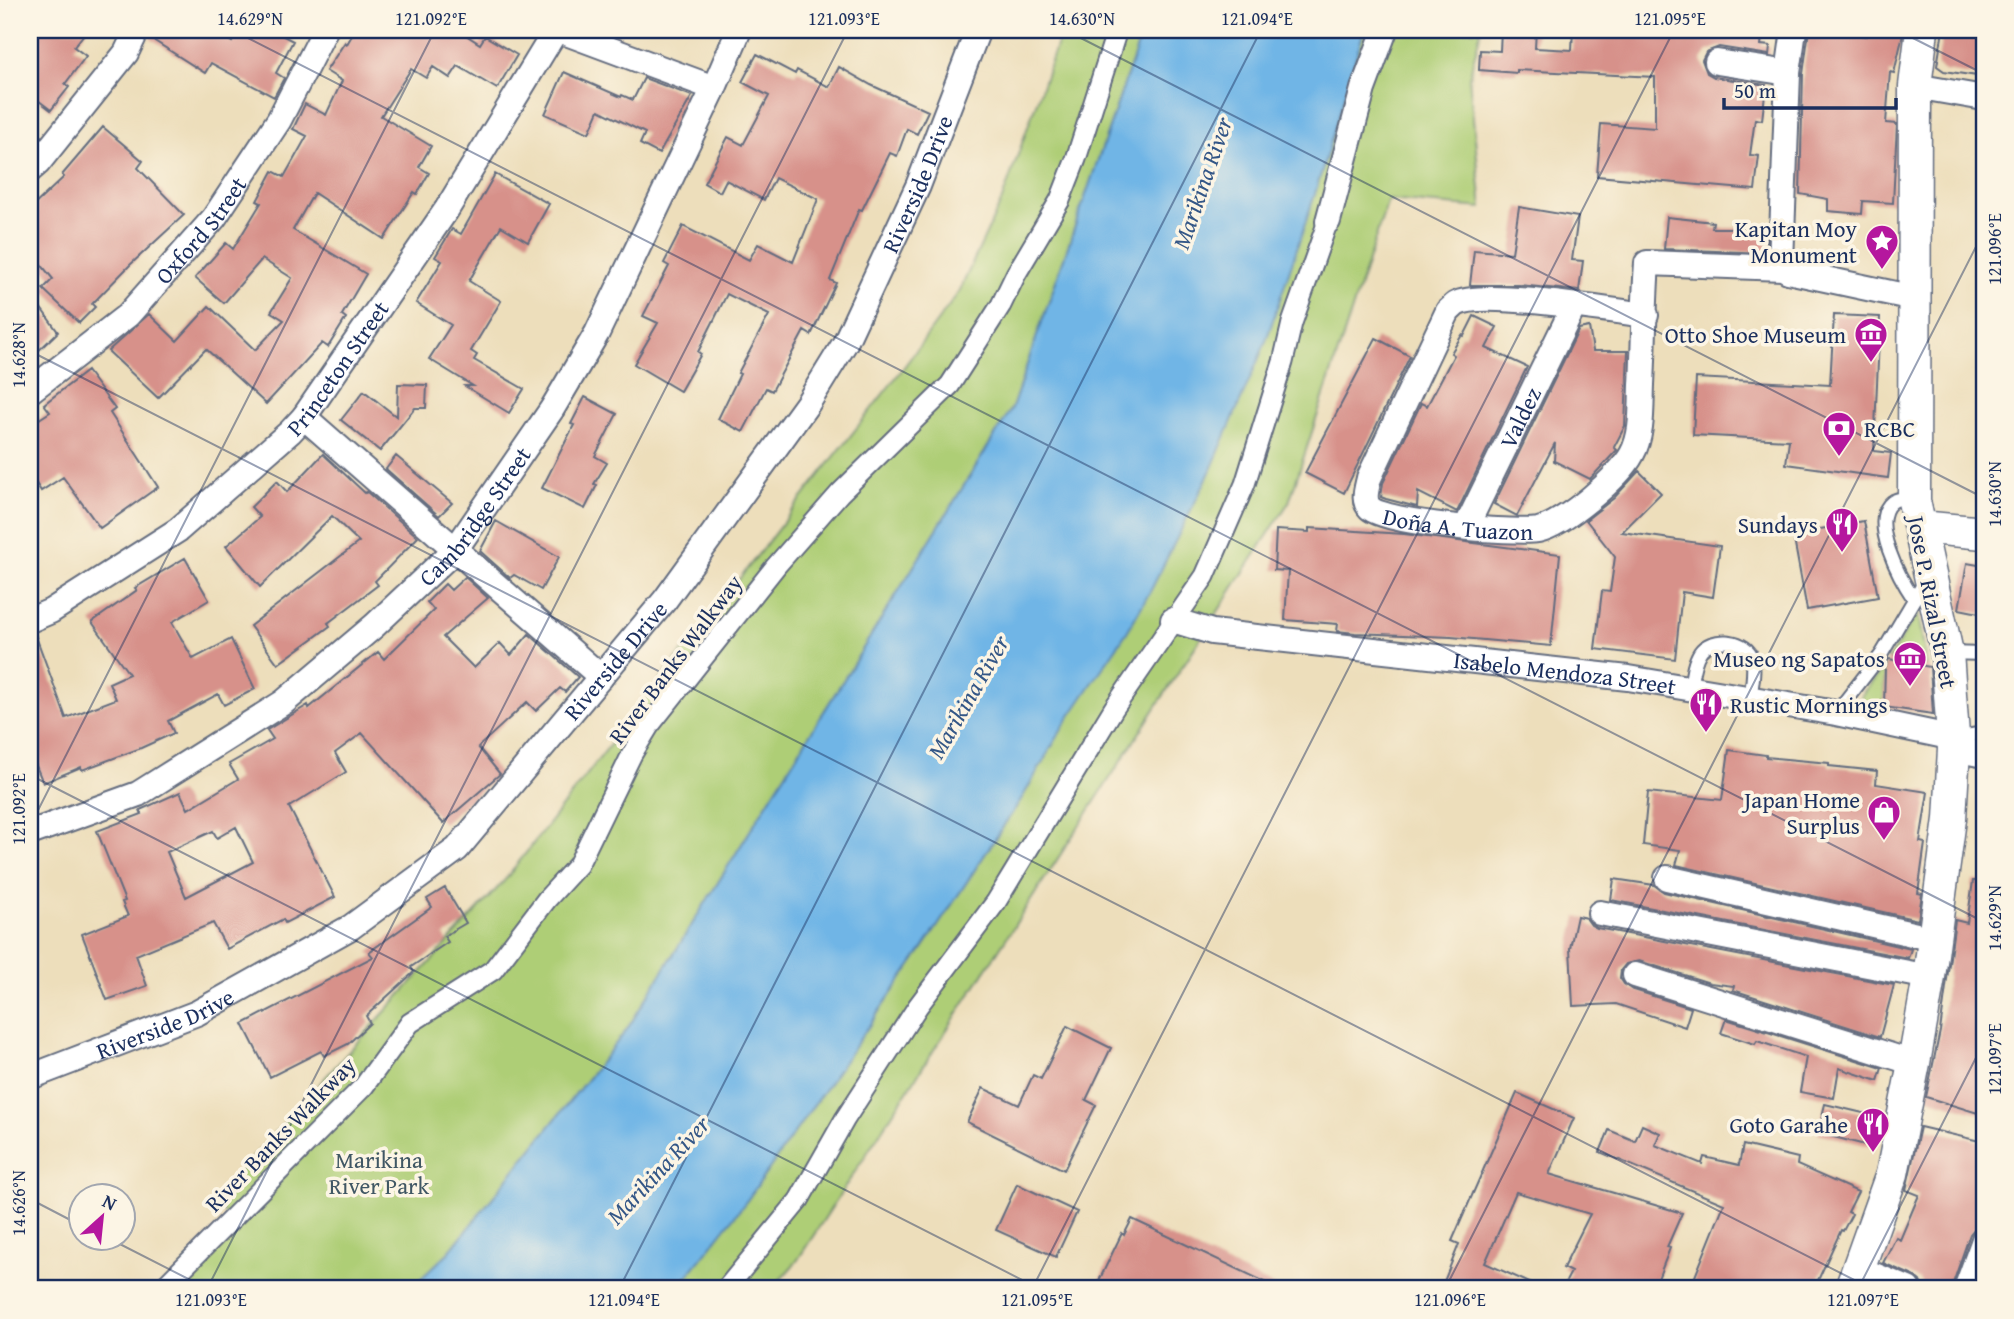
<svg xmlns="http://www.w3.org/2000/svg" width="2014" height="1319" font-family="'Gentium Book Plus',serif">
  <rect width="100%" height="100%" fill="#fcf5e5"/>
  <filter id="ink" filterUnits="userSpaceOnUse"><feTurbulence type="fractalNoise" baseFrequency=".0143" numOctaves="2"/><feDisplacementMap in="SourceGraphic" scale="14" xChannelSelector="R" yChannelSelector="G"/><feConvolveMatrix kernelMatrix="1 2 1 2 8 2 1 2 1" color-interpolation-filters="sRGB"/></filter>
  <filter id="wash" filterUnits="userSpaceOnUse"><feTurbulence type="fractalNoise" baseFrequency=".00686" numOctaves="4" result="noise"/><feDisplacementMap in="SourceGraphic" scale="28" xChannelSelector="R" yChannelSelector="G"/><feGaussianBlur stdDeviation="1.57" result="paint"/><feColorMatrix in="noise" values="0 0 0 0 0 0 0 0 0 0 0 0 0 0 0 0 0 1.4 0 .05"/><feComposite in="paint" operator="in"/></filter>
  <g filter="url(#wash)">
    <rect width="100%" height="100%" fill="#eddebb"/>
    <path fill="#aece76" stroke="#647e6a" stroke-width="2" d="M1062,30H1143L1012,408L626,1031L449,1252L410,1289H174L236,1228L214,1200L504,881L901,371L959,292L1002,200Z
      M1364,30H1481L1469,78L1482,208L1388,200L1289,502L797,1261L772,1289H677L748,1199L924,947L1022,798L1066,722L1311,205Z
      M1918,613L1927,666L1888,659Z
      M1885,666L1884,707L1860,703L1862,694Z"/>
    <path fill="#6fb5e6" stroke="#4572a2" stroke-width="2" d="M1143,30H1364L1315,194L1265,344L1210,472L1152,588L1127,632L1066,722L1022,798L924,947L748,1199L677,1289H410L449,1252L626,1031L1012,408Z"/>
    <g id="blocks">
      <path fill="#d7918a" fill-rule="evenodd" d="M30,30H87L74,47L86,56L65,84L69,87L51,110L30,94Z
        M152,30H212L232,42L239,30H272L293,41L276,73L284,78L274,97L211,63L205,73L150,38Z
        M355,30H458L480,44L485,36L517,55L497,89L458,66L450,78L433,67L426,78L411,69L381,116L431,146L419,167L429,173L417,194L414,192L384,239L314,193L293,230L366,274L342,315L346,318L328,347L322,343L266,404L206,349L158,398L108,351L149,314L177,341L209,306L255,350L284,320L271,312L292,278L262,259L224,303L195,278L226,243L233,249L261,203L257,201L273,171L284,177L307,136L293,129L305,104L326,115L342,81L326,71L345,42L347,44Z
        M1501,30H1536L1535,48L1572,50L1573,30H1680V36L1728,30H1763L1761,45L1770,46L1769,55L1719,47L1706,52L1702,60L1707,73L1714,77L1766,85L1762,120L1755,119L1750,155L1759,156L1755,190L1597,176L1601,124L1655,128V77L1517,70V73L1479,70L1480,50L1500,51Z
        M1809,30H1833L1866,36L1867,30H1904L1894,73L1890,72L1886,123L1897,124L1893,203L1863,201L1862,214L1828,211V199L1800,194L1803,74Z
        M1943,30H1984V77L1944,71L1937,66Z
        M757,54L795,74L797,70L829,87L839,67L871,85L928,111L917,134L907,129L897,156L890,153L862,210L859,209L830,280L836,283L811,335L804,331L772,391L766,388L743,432L718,419L740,374L738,373L769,315L727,294L698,352L701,354L680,391L634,364L658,323L643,316L669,266L664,263L683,226L749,260L758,244L793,262L818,199L775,178L764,200L726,180L720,192L704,183L728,137L743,145L769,96L742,82Z
        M564,72L621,97L622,95L633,100L644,78L692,96L659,154L640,144L645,133L599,110L589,133L545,114Z
        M103,127L143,161L138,168L184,215L130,265L92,304L95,307L79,323L43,289L53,279L30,251V209L64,177L62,175Z
        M495,174L549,204L528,242L501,226L469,281L501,301L471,351L477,355L474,360L524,389L509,413L465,386H473L429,359L451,325L416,303L442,261L435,257L452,229L461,234Z
        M1519,207L1578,217L1572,260L1583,261L1579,291L1519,285H1470L1474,250L1512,253Z
        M1667,217L1713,222L1712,228H1767V253L1664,249Z
        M30,293L58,332L30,359Z
        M1834,315L1880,317L1874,451L1891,453L1888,478L1786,464L1789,440L1693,435L1696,378L1830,385Z
        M1474,316L1497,327L1486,348L1527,367L1457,512L1418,492L1417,507L1386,499L1381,497L1383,483L1421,403L1427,406L1454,355L1451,353L1462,335L1464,336Z
        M1589,327L1593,351H1628L1625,426L1614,447L1617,450L1590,479L1554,461L1555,443L1517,516L1494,504L1579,329Z
        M1376,338L1410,356L1344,493L1305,473Z
        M87,371L115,409L110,413L158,487L100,528L63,477L41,491L30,474V425L50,412L44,404Z
        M398,384L427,385L426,408H415L380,451L341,420L364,391L397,417Z
        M585,397L617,414L595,456L607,463L594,484L597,485L585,509L542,488L574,425L571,424Z
        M323,454L365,493L367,492L418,537L375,581L378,585L328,623L330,626L278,664L250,626L359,542L332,516L260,587L226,546L260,517L251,507L277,481L287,492Z
        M396,456L452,503L439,516L386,469Z
        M1639,471L1661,493L1622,532L1720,546L1713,597L1682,592L1675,659L1595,649L1602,591L1610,592L1615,557L1586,520L1614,498Z
        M496,521L559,557L541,590L514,575L510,578L480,551Z
        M1864,521L1878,597L1807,610L1793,534Z
        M1309,528L1404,534L1560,554L1551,646L1451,637L1355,633L1337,631L1338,624L1285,620L1288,571L1274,570L1276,530L1309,532Z
        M185,558L209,600L172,622L193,659L231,639L255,689L224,705L218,694L168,721L174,733L141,748L82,770L81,767L43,783L30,751V635L35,634L66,718L116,699L109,683L129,674L92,622L137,590L135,588Z
        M1967,563L1984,566V614L1959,609Z
        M465,577L488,598L443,637L474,668L500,643L511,655L529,634L578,677L565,692L560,688L536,711L527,702L478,747L500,774L443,823L362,733L335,753L346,772L289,807L335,897L285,923L283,919L227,949L213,923L136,955L147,986L107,1000L82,934L128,916L122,902L125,901L97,831L142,814L140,810L180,792L188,809L238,779L229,764L273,739L267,730L308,705L309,708L378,652L384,659L434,610L427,602L445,584L451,590ZM236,827L253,862L186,897L167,852L213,831L217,838Z
        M1889,659L1930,667L1933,714L1884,707L1885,665Z
        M1729,750L1766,755V757L1829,763V766L1877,771L1876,784L1928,792L1920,842L1925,843L1918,893L1922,894L1918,920L1676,865L1680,850L1643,845L1648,792L1722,800Z
        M1614,879L1654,885L1664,892L1911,949L1908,958L1611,900Z
        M1973,881H1984V1115L1926,1097L1940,1031L1955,920L1967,923Z
        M445,888L466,923L444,936L448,942L411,967L414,972L366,1016L370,1023L348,1044L324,1056L321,1051L270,1077L243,1024L373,957L369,952L432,907L427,899Z
        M1577,916L1586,918L1591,925L1597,928L1894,985L1880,1037L1733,990L1734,986L1710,983L1639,961L1626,964L1621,970L1620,978L1624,984L1631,989L1691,1008L1685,1027L1616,1004L1573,1006L1570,948Z
        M1726,1019L1882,1068L1878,1081L1839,1068L1834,1098L1800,1092L1806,1057L1757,1041L1755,1044L1721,1033Z
        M1067,1026L1111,1048L1086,1100L1096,1105L1064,1170L967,1122L983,1088L1019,1105L1033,1075L1041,1079Z
        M1517,1093L1574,1118L1549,1174L1682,1213L1667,1247L1670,1248L1654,1289H1562L1571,1272L1563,1268L1590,1214L1516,1192L1485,1263L1543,1289H1441L1459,1244L1452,1241Z
        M1825,1104L1880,1117L1873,1147L1818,1133Z
        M1642,1125L1660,1133L1655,1145L1702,1164L1704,1157L1739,1165L1743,1145L1798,1158L1797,1165L1858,1192L1848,1212L1852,1214L1843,1231L1841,1230L1814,1289H1690L1724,1204L1600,1152L1609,1130L1635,1141Z
        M1920,1127L1984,1142V1226L1975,1228L1970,1234L1951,1289H1923L1920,1281L1914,1276L1883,1263L1896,1237L1900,1240L1919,1195L1906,1190Z
        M1017,1184L1077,1212L1056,1257L996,1230Z
        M1132,1219L1280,1289H1095L1122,1233L1124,1235Z"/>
    </g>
  </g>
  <g filter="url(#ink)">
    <use href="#blocks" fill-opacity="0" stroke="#646c7f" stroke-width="2"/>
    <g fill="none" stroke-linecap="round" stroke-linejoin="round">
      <defs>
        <path id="service" d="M1913,497C1906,498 1897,498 1892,502C1868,521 1901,580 1914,599
          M1947,653L1984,654
          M1690,689C1692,677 1693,663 1700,652C1710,637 1743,638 1751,655C1756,667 1752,686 1750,698
          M1836,713L1881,655L1925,581
          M1954,738L1984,733"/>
        <path id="pedestrian" d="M162,1289L364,1086L410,1023L493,970L547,899L578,865L632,754L649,726L776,566L840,493L950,385L1001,305L1016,274L1060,200L1076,159L1117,30
          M726,1289L799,1200L845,1119L918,1006L996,902L1114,708L1205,576L1245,484L1283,362L1292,323L1328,221"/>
        <g id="minor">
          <path d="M558,30L714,88"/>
          <path d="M1717,62L1788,73"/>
          <path d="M1915,86L1984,98"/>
          <path d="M30,170L38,163L126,53L137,30"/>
          <path d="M1328,221L1363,89L1385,30"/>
          <path d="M1783,268L1781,263L1788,73L1794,30"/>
          <path id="s1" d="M1646,315C1612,311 1481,289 1456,304C1453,306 1451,309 1448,311L1369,478C1367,488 1362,500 1370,508C1383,523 1515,534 1538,530C1563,525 1620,477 1632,454C1643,434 1641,408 1642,385C1644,345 1644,303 1647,263L1783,268L1788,271L1914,298"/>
          <path id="s2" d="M30,391L128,315L214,218L279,120L325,30"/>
          <path d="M304,417L601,677"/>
          <path id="s3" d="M1466,527L1574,306"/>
          <path id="s4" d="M30,620L51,611L178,530L290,432L304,417L447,209L556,30"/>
          <path id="s5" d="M1173,620L1212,632L1628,678L1836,713L1954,738"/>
          <path d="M1954,749L1984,755"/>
          <path id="s6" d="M30,833L138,794L284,702L374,626L455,550L552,409L597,333L714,88L739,30"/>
          <path d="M1667,878L1934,939"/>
          <path d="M1600,913L1929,977"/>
          <path d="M1635,975L1914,1063"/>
          <path id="s7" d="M30,1077L197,1013L351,927L457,849L665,600L808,403L845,343L918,186L978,30"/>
          <path d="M1860,1269L1908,1289"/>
          <path d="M1966,1289L1984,1240"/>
        </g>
        <path id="tertiary" d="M1920,527L1984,533
          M1851,1289L1892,1174L1914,1063L1929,977L1950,819L1954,749L1947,653L1914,501L1915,86L1922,30"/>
      </defs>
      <use href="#service" stroke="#646c7f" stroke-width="16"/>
      <use href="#pedestrian" stroke="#646c7f" stroke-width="23"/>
      <use href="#minor" stroke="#646c7f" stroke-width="28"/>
      <use href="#tertiary" stroke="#646c7f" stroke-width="35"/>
      <use href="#service" stroke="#fff" stroke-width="12"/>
      <use href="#pedestrian" stroke="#fff" stroke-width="19"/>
      <use href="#minor" stroke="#fff" stroke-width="24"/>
      <use href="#tertiary" stroke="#fff" stroke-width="32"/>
    </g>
  </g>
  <path fill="none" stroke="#1b2f5e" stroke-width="2" stroke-opacity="0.45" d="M232,30L1984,922M1065,30L1984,498M1897,30L1984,74M30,351L1872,1289M30,775L1040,1289M30,826L435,30M30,1199L80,1225M108,1238L208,1289M207,1289L848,30M619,1289L1261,30M1032,1289L1674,30M1445,1289L1984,231M1858,1289L1984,1042"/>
  <defs>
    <symbol id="sight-pin" viewBox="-11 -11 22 30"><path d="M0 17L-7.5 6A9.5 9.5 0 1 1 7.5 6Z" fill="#b5179e" stroke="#fcf5e5"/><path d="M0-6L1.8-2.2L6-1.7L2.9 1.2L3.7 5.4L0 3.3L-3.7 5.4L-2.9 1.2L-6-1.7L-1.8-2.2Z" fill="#fff"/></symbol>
    <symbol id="museum-pin" viewBox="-11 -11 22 30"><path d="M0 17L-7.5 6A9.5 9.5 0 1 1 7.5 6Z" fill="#b5179e" stroke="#fcf5e5"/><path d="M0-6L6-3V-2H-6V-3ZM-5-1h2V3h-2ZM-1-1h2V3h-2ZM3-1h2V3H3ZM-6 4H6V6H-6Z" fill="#fff"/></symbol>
    <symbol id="bank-pin" viewBox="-11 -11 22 30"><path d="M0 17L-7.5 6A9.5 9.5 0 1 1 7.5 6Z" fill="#b5179e" stroke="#fcf5e5"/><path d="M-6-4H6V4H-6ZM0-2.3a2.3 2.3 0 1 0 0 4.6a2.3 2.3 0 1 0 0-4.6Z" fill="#fff"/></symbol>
    <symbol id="restaurant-pin" viewBox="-11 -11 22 30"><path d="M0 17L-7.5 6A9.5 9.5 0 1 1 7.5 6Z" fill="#b5179e" stroke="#fcf5e5"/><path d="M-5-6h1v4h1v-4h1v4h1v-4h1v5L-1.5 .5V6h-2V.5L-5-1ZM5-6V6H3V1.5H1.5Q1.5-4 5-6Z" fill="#fff"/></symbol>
    <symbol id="shop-pin" viewBox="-11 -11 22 30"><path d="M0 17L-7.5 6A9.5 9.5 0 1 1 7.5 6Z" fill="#b5179e" stroke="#fcf5e5"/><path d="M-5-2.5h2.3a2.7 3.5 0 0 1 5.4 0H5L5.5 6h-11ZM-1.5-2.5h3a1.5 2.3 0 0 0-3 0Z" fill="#fff"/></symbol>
  </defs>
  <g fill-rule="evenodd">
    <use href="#sight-pin" x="1863" y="222" width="38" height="52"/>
    <use href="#museum-pin" x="1852" y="315" width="38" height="52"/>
    <use href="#bank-pin" x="1820" y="409" width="38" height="52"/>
    <use href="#restaurant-pin" x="1823" y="505" width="38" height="52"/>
    <use href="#museum-pin" x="1891" y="639" width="38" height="52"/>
    <use href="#restaurant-pin" x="1687" y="685" width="38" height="52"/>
    <use href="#shop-pin" x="1865" y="793" width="38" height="52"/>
    <use href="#restaurant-pin" x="1854" y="1105" width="38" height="52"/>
  </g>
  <g text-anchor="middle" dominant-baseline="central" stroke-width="7" stroke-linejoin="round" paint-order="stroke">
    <g font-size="23" fill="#1b2f5e" stroke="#fcf5e5">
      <text stroke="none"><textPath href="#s7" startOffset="1300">Riverside Drive</textPath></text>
      <text stroke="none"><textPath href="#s2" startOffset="236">Oxford Street</textPath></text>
      <text stroke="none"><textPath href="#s4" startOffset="402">Princeton Street</textPath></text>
      <text stroke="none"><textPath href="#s3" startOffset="122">Valdez</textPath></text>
      <text stroke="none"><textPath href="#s6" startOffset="555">Cambridge Street</textPath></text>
      <text stroke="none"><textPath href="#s1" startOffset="509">Doña A. Tuazon</textPath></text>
      <text transform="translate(1933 602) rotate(79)">Jose P. Rizal Street</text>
      <text transform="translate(675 659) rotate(-53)">River Banks Walkway</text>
      <text stroke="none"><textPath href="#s7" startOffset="733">Riverside Drive</textPath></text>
      <text stroke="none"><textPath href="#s5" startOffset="396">Isabelo Mendoza Street</textPath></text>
      <text stroke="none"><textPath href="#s7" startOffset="145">Riverside Drive</textPath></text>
      <text transform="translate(280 1134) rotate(-46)">River Banks Walkway</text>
    </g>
    <g font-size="23" fill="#1b2f5e" stroke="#fcf5e5" text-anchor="end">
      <text x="1857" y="228">Kapitan Moy<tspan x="1857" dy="26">Monument</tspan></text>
      <text x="1846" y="334">Otto Shoe Museum</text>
      <text x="1864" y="428" text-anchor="start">RCBC</text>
      <text x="1818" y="524">Sundays</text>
      <text x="1885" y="658">Museo ng Sapatos</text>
      <text x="1730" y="704" text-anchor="start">Rustic Mornings</text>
      <text x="1860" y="799">Japan Home<tspan x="1860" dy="26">Surplus</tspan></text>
      <text x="1848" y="1124">Goto Garahe</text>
    </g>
    <g font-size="23" fill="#405764" stroke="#fcf5e5">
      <text x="379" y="1159">Marikina<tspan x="379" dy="26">River Park</tspan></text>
    </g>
    <g font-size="24" font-style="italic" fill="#345787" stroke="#fcf5e5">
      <text transform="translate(1202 183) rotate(-71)">Marikina River</text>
      <text transform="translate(968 697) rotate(-60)">Marikina River</text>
      <text transform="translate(658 1170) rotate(-47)">Marikina River</text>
    </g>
  </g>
  <rect width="2014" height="1319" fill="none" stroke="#fcf5e5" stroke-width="77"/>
  <g transform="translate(102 1217) rotate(27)"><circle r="33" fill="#fcf5e5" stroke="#a2a6af" stroke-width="2"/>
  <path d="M0-5L12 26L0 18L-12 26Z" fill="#b5179e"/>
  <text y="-10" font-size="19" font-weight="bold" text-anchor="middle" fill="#1b2f5e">N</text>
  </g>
  <path d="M1724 98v10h172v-10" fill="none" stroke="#1b2f5e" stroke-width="3.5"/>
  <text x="1734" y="98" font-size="21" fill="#1b2f5e" stroke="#fcf5e5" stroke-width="5" paint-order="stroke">50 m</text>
  <rect x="38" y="38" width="1938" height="1242" fill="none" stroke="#1b2f5e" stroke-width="2.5"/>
  <g font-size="18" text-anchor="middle" fill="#1b2f5e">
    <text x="250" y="25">14.629°N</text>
    <text x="431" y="25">121.092°E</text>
    <text x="844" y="25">121.093°E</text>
    <text x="1082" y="25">14.630°N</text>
    <text x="1257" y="25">121.094°E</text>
    <text x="1670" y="25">121.095°E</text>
    <text transform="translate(1995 249) rotate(-90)" y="6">121.096°E</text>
    <text transform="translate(19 355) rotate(-90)" y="6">14.628°N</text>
    <text transform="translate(1995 494) rotate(-90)" y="6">14.630°N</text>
    <text transform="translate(19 809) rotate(-90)" y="6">121.092°E</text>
    <text transform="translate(1995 918) rotate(-90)" y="6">14.629°N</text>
    <text transform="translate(1995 1059) rotate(-90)" y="6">121.097°E</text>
    <text transform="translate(19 1203) rotate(-90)" y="6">14.626°N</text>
    <text x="211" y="1306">121.093°E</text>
    <text x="624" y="1306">121.094°E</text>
    <text x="1037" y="1306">121.095°E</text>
    <text x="1450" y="1306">121.096°E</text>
    <text x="1863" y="1306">121.097°E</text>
  </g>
</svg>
